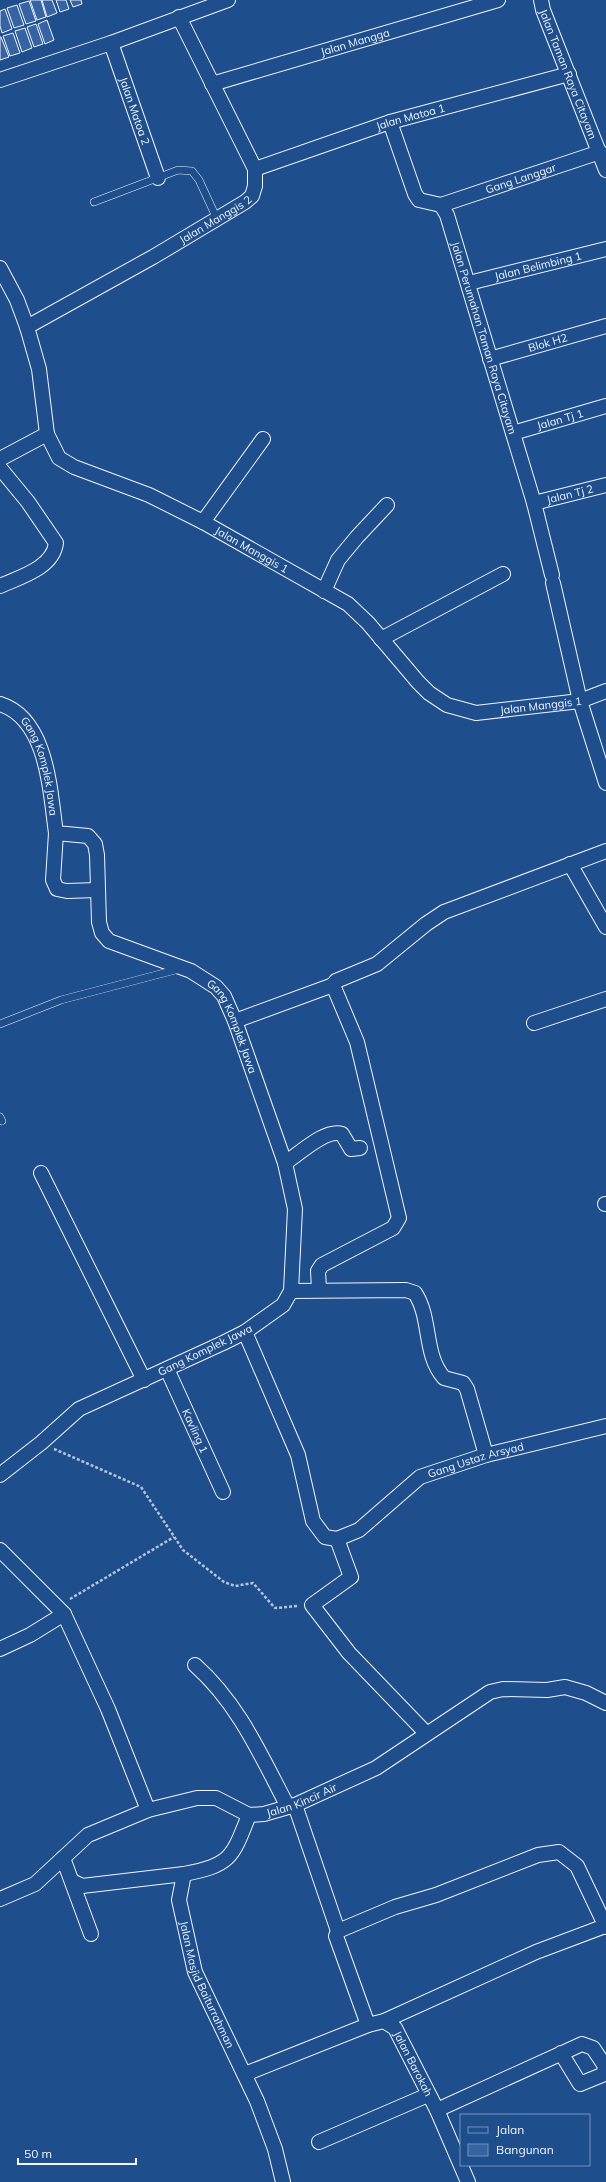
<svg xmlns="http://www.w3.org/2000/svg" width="606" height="2182" font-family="Mulish,sans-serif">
  <rect width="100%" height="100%" fill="#1f4e8c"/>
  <path fill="#3563a3" stroke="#f2f6ff" d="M30,0H41L46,17L37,20Z
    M42,0H52L57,13L47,17Z
    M56,0H66L69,9L60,12Z
    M70,0H81L82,4L73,7Z
    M29,1L36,21L26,24L19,4Z
    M17,5L24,25L14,28L7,8Z
    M5,9L12,29L2,33L0,26V11Z
    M47,20L54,40L45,44L38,24Z
    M36,24L43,44L34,47L27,27Z
    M25,28L32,48L22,52L15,31Z
    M13,33L20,53L10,56L3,36Z
    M0,37H1L9,57L0,60Z"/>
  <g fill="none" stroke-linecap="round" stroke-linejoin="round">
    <defs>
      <path id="service" d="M94,202L178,170L192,171L199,180L217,219
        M0,1024L61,1000L179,969
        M0,1117L2,1121"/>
      <g id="minor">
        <path id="s1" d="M541,0L543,10L606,170"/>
        <path id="s2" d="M111,43L158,178"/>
        <path d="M0,80L111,43L228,0"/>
        <path id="s3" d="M212,84L498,0"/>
        <path id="s4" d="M390,122L415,194L419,200L441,205L447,215L534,503L552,575"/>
        <path id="s5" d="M255,169L390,122L569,74"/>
        <path id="s6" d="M441,205L600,152"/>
        <path id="s7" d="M0,268L17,300L27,327L39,369L47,434L59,458L74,467L149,495L203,522L348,604L368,623L418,682L429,693L447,705L476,713L580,701L606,691"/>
        <path id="s8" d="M469,283L606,249"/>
        <path id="s9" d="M27,327L153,257L245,202L252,196L255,186V169L179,17"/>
        <path id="s10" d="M490,359L606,326"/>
        <path id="s11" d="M513,433L606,406"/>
        <path d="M0,459L47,434"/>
        <path d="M0,468L28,502L56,543C53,568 20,577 0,586"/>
        <path id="s12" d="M534,503L606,485"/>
        <path d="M203,522L263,439"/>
        <path d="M553,583L580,701L606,783"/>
        <path d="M324,591L338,560L357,537L387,505"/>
        <path d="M381,639L503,574"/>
        <path id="s13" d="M0,704C48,719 50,792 56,833L88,836L95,844L97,855L99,922L102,933L109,941L191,971L216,987L224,996L235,1021L285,1163L295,1209L291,1291L283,1305L245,1332L223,1343L79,1409L41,1443L0,1475"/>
        <path d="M56,833L53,880L57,889L67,891L97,890"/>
        <path d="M570,864L606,927"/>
        <path d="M235,1021L333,985"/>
        <path d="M534,1023L606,999"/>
        <path d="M285,1163C299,1154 326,1128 342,1134L351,1149L360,1148"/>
        <path d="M41,1173L144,1380"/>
        <path d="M605,1204H606"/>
        <path d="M319,1289L318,1271L322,1265L393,1228L399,1218L357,1042L333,985L336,981L377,964L426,924L444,912L606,851"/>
        <path d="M291,1291L406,1290L415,1293C432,1319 423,1354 444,1378L463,1383L467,1389L486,1455"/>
        <path d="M245,1332L298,1455L313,1521L325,1537L337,1539"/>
        <path id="s14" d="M167,1369L223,1492"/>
        <path d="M0,1550L64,1614L108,1709L148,1810"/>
        <path d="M0,1649L30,1635L64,1614"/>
        <path d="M195,1665C239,1704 261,1756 288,1807"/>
        <path id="s15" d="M426,1733L349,1653L312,1605L351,1577L337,1539L359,1530L420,1477L486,1455L606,1426"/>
        <path d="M295,1805L338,1931"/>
        <path id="s16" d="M249,1815C232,1858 231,1865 184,1874L179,1900L195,1972L257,2101L275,2149L283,2182"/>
        <path d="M63,1858L91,1934"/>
        <path d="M72,1881L82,1886L184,1874"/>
        <path id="s17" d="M0,1899L35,1884L88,1835L148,1810L197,1798H216L249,1815L264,1814L295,1805L376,1768L490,1692L503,1689L547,1690L565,1687L586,1693L606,1703"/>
        <path id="s18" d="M384,2021L395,2028L437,2110L468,2182"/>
        <path d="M368,2025L336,1936L338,1931L395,1907L436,1895L538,1855L559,1852L577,1866L606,1927"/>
        <path d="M245,2074L368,2025L384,2021L536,1952L605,1926"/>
        <path d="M437,2110L582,2044L593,2048L605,2066L604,2072L602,2075L580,2084L561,2053"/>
        <path d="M319,2142L428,2095"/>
      </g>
    </defs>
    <use href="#service" stroke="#f2f6ff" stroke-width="8"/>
    <use href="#minor" stroke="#f2f6ff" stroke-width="16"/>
    <path stroke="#b3c4dc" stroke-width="2.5" stroke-dasharray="3 2" stroke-linecap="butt" d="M54,1449L141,1487L183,1550L224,1582L235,1586L253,1583L275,1608L298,1606
      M70,1599L174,1537"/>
    <use href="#service" stroke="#1f4e8c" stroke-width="7"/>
    <use href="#minor" stroke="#1f4e8c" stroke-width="14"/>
  </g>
  <g text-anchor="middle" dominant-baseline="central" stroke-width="3" stroke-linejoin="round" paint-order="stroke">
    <g font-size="11" fill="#f2f6ff" stroke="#1f4e8c">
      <text stroke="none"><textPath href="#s3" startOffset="149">Jalan Mangga</textPath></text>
      <text stroke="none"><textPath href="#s1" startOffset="79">Jalan Taman Raya Citayam</textPath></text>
      <text stroke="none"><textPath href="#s2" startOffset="72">Jalan Matoa 2</textPath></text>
      <text stroke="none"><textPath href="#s5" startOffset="164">Jalan Matoa 1</textPath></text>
      <text stroke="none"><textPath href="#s6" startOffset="84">Gang Langgar</textPath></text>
      <text stroke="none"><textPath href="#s9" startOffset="217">Jalan Manggis 2</textPath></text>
      <text stroke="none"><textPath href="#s8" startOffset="71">Jalan Belimbing 1</textPath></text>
      <text stroke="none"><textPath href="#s4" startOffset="246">Jalan Perumahan Taman Raya Citayam</textPath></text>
      <text stroke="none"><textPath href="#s10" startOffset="60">Blok H2</textPath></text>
      <text stroke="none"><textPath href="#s11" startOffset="49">Jalan Tj 1</textPath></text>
      <text stroke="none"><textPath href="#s12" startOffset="37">Jalan Tj 2</textPath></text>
      <text stroke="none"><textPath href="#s7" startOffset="415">Jalan Manggis 1</textPath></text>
      <text stroke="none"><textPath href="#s7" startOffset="763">Jalan Manggis 1</textPath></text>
      <text stroke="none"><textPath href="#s13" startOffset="79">Gang Komplek Jawa</textPath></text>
      <text stroke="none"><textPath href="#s13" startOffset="451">Gang Komplek Jawa</textPath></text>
      <text transform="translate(205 1350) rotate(-26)">Gang Komplek Jawa</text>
      <text stroke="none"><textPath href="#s14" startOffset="68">Kavling 1</textPath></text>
      <text stroke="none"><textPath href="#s15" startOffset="423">Gang Ustaz Arsyad</textPath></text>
      <text stroke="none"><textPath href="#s17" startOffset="337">Jalan Kincir Air</textPath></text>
      <text stroke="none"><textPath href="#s16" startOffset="211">Jalan Masjid Baiturrahman</textPath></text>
      <text stroke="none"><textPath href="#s18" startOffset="53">Jalan Barokah</textPath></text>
    </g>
  </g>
  <rect x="460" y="2114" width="130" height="52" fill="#1f4e8c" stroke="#7391ba"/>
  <rect x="468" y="2127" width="20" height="6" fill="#1f4e8c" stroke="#7391ba"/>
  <text x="496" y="2134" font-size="12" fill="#f2f6ff">Jalan</text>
  <rect x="468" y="2144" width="20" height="12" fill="#3563a3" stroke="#7391ba"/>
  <text x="496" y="2154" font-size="12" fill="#f2f6ff">Bangunan</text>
  <path d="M18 2158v6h118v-6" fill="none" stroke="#f2f6ff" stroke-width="2"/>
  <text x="24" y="2158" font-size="12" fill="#f2f6ff" stroke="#1f4e8c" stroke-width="3" paint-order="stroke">50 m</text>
</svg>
